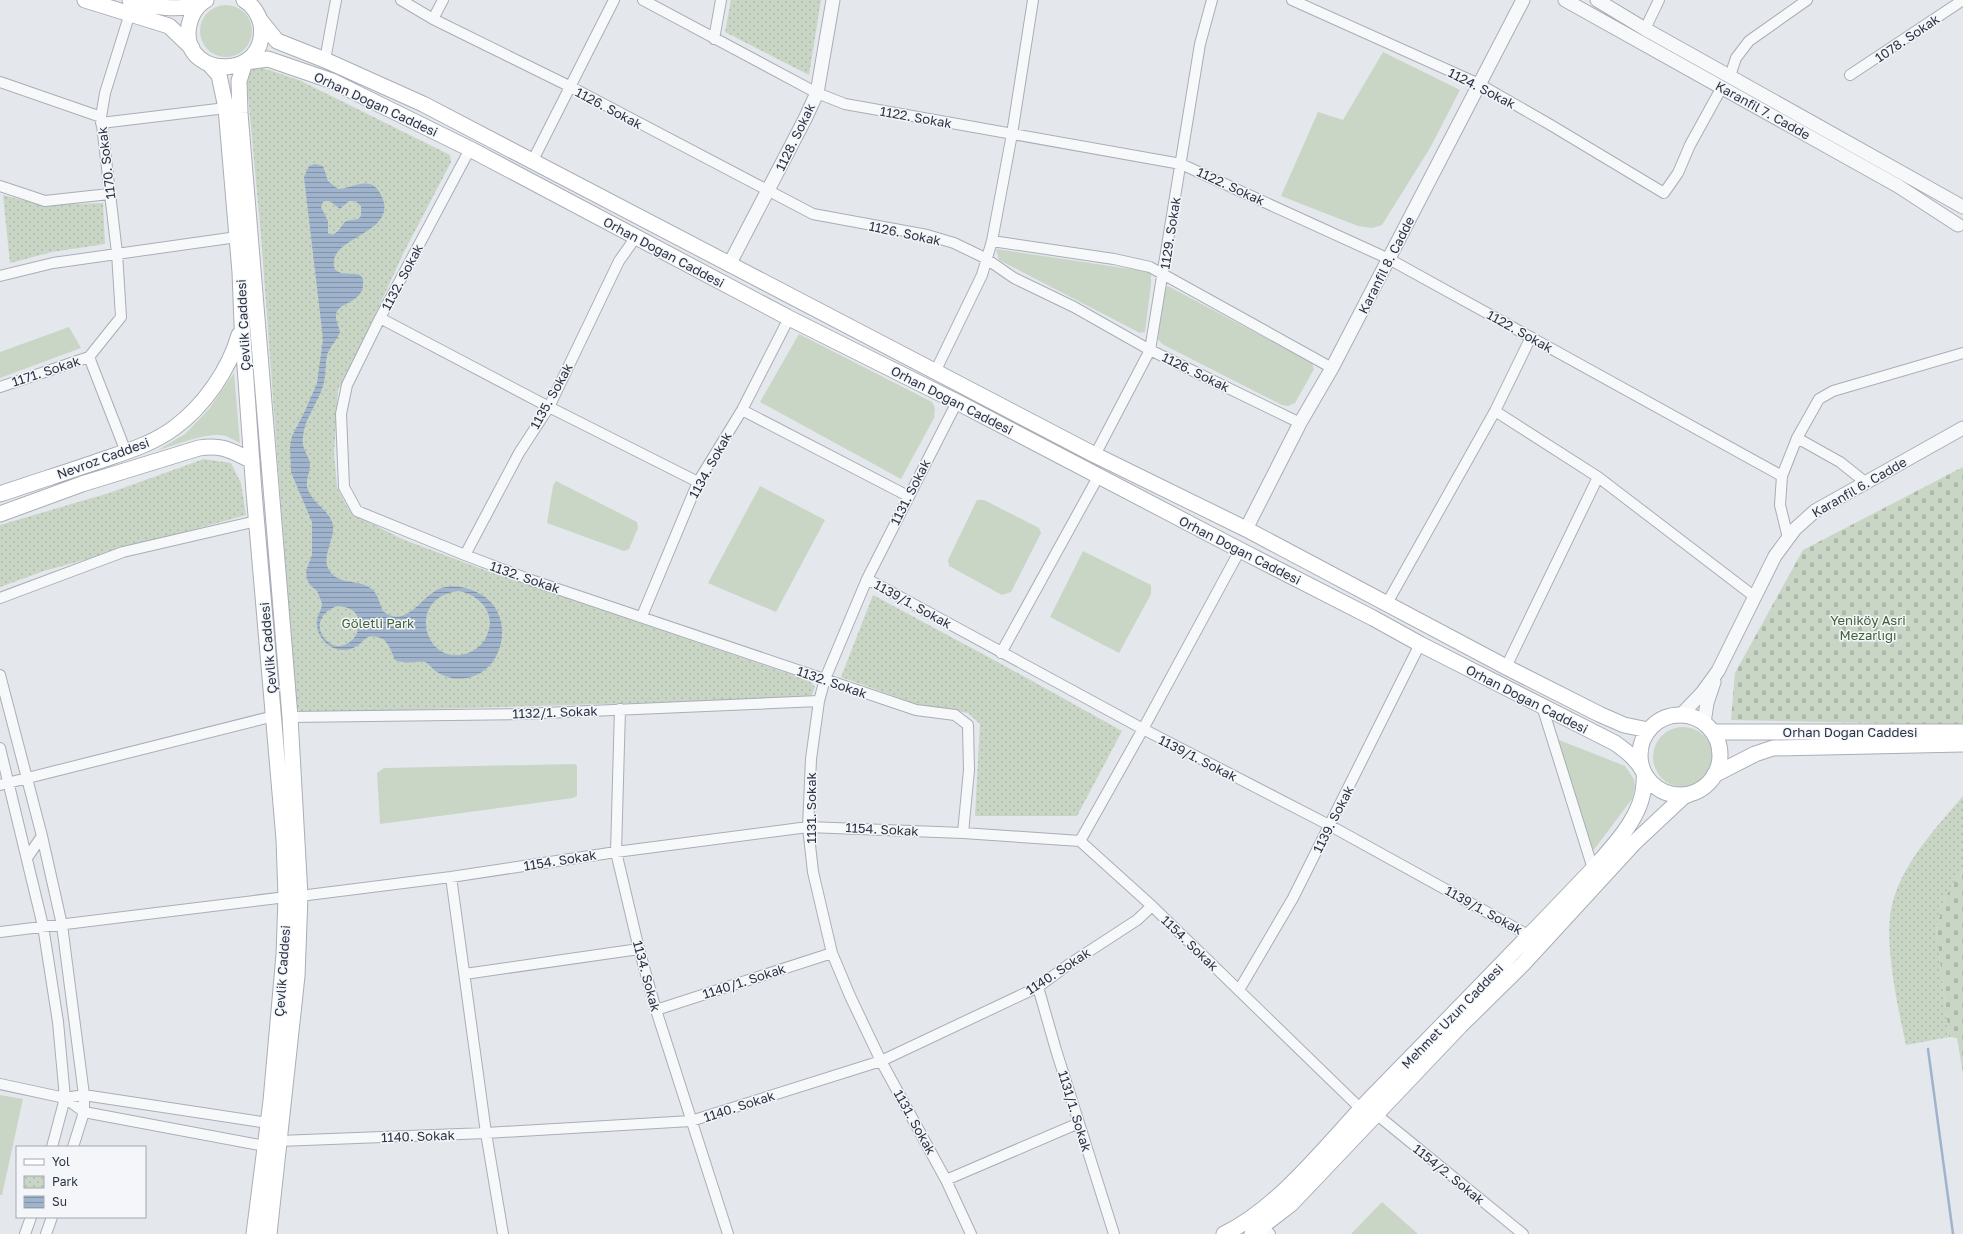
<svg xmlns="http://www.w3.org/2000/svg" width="1963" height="1234" font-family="'Golos Text',sans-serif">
  <defs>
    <pattern id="cemetery-stones" width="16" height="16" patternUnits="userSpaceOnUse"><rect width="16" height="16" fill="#c9d6c5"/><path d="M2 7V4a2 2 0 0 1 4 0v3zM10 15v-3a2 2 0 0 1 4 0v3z" fill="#adb8ab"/></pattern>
    <pattern id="park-dots" width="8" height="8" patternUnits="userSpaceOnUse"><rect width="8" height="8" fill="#c9d6c5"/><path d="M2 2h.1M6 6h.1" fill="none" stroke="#adb8ab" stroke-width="1.8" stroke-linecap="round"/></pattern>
    <pattern id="water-rules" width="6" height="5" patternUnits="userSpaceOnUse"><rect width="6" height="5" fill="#9fb4cc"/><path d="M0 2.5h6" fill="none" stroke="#8293a7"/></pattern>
  </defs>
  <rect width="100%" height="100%" fill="#e4e7ec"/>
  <path fill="#c9d6c5" d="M200 31a26 26 0 1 1 52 0a26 26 0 1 1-52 0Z
    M1383,52L1460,90L1430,148L1382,225L1372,228L1358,226L1281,196L1318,112L1343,120Z
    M996,249L1151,272V284L1145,332L1140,333L999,260Z
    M1168,286L1312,363L1314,369L1295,403L1288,406L1282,405L1162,344L1158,339L1163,294L1164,289Z
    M69,327L81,348L0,378V352Z
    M799,334L932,402L935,408L934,418L901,479L760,402Z
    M234,373L240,443C235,441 231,438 226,436C208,431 176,445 158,450L185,434L209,409Z
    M556,481L637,522L638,528L629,549L624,551L547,523L553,486Z
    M760,486L825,520L776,612L708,583Z
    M977,500H984L1039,528L1041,533L1011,592L1002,595L949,566L948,560Z
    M1083,551L1151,585V594L1119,653L1050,617Z
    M1653 757a30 30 0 1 1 60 0a30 30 0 1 1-60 0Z
    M1554,738L1625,766L1634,779L1635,787L1632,799L1593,851Z
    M575,764L577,766V796L573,798L380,824L377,773L384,768Z
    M0,1095L23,1099L2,1195H0Z
    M1382,1202L1418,1234H1351Z"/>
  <path fill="url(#cemetery-stones)" d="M1963,467V725L1731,720L1735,673L1803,550Z
    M1963,870V1073L1957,1038L1949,1037L1936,929L1945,897Z"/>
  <path fill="url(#park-dots)" d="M731,0H821L809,75L725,32Z
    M254,67L263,68L299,80L450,155L451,162L403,254L350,370L338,390L334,453L337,487L346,505L350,511L363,519L402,539L482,569L810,681L815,687L811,697L802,698L302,713L296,707L261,236L246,72Z
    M3,195L42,205L103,203L105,244L52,252L10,263Z
    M204,459L231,463L241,483L246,515L44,571L0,587V525L109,493Z
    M873,595L1005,666L1122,731L1077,816H975L980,724L968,713L916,704L841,677Z
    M1963,796V870L1945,897L1936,929L1949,1037L1906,1045C1898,1007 1882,938 1893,901C1905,860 1936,828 1963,796Z"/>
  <path fill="url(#water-rules)" fill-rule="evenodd" d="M315,164L323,166L328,181L338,189C355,188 372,173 382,197C398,234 329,236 334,266C336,277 353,272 360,275L363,279C366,306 335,300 336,317C336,321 339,327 340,332C337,341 329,347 327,356C325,366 326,376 323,386C318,403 304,419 303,437C301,451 310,455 310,465C310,472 306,479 307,486C310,503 331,510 333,526C335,540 319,559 331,573C343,587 365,577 376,594C379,599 380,605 383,611C406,630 420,597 439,589C453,583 470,588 482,595C514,614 506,667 471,677C458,681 445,678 434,670C432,668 428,663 425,662C419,660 407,665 395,660C392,654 389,643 383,639C379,637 372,635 368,637C363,640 359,646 353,648C337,655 319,643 317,626C315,618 322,611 322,603L317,591L310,585L307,579L306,571L312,555V522L291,472L290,447L292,436L305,411L317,383L323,339L304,177L309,166ZM326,201H330L340,209L349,201H355L361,206V216L358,219L346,221C340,226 339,234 330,235L328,233V221L321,207L323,202ZM459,591C479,595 497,613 487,635C484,644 476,650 468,653C425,669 404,597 459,591ZM338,606C381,609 349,666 325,639C313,625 323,610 338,606Z"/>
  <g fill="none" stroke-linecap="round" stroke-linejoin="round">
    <path stroke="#9fb4cc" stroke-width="2.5" d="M1928,1049L1953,1234"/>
    <defs>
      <path id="minor" d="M401,0L433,19L571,87L813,214L927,235L954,243L985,258L1014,278L1074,307L1150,350L1300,423
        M643,0L817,93L845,104L1181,164L1389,259L1782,476
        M1292,0L1479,84L1549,124L1664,193L1678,173L1690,145L1722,87
        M433,19L443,0
        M1645,29L1659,0
        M714,39L721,0
        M325,60L336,0
        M1850,75L1963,0
        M1730,76L1736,58L1749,41L1807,0
        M0,82L101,117
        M101,123L226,108
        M470,149L380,318L347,385L341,414L344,487L357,511L465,555L528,579L916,710L955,715L968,725L969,770L963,833
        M532,162L614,0
        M0,186L45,201L109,194
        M992,241L1114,259L1150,267L1332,368
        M0,276L53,263L237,237
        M380,318L549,407L698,482
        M89,357L126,452
        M935,372L982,275L992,241L1012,134L1033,0
        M0,387L89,357L121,317L117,253L101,117L105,93L130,13
        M957,402L867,579L825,679L819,701L811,759L808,827L813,872L832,953L850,996L881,1061L946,1180L971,1234
        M742,410L908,496
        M1495,411L1598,477L1755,597
        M1797,438L1840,462L1865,482
        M1095,455L1150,350L1200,44L1212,0
        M1788,538L1780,505L1782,476L1797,438L1819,399L1833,391L1963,353
        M465,555L519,453L549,407L619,261L636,237
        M867,579L1143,729L1329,825L1530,936
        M0,598L123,552L256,521
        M1386,605L1495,411L1531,337
        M642,616L698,482L742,410L789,318
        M1001,653L1098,477
        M1506,667L1598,477
        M0,675L42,836L62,925L84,1095V1112L73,1147
        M1542,706L1593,869
        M620,709L616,852L639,949L656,1010L728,1234
        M290,717L521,714L819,701
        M0,748L43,926L58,1022L65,1098L52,1147
        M0,785L274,716
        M1080,841L1143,729L1240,550
        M27,858L42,836
        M451,877L486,1133L503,1234
        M300,896L451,877L616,852L808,827L963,833L1080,841L1152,906L1361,1109
        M0,932L286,897
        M465,974L639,949
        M1038,987L1056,1050L1114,1234
        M1239,990L1293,898L1420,644
        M656,1010L832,953
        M0,1084L65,1098L84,1095L268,1123
        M65,1098L84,1112L265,1146
        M1376,1114L1523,1234
        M279,1141L486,1133L691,1121L881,1061L1038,987L1068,965L1137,920L1152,906
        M946,1180L1079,1123
        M1263,1226L1270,1234
        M25,1234L31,1217
        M46,1234L52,1217"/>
      <path id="tertiary" d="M1565,0L1898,186L1958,225
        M1597,0L1645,29L1963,207
        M729,265L805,119L817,93L833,0
        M1246,529L1300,423L1332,368L1523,0
        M1681,715L1702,693L1718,671L1775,556L1795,529L1815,511L1963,428
        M1704,723L1707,703L1714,682"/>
      <path id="secondary" d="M85,0L169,26L192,48
        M130,0C154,7 178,12 201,3
        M206,0C194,7 189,19 188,33C187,79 269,80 261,24C259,15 253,5 244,0
        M260,20L277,41L325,60L423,104L1095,455L1246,529L1506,667L1599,714L1624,725L1648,730
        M210,65L219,75L226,108L240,272L242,324L254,492L284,839L286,897L284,955L271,1101L254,1234
        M0,494C32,483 64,473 96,462C122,453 151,445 174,428C204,406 229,370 239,335
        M0,514L82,484L199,448C222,444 232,451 252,461
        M1640 755a40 40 0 1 1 80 0a40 40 0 1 1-80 0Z
        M1713,732H1963
        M1714,775L1755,754L1773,748L1963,744
        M269,1234L297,976L300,896L290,717L240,113L239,81L245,62L268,59L332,81L470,149L789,318L957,402L1240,550L1373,618L1420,644L1615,743C1626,751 1637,759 1643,771C1645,774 1644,780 1644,783C1643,816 1614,845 1593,869C1520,946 1446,1021 1372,1097C1329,1142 1280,1207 1224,1234
        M1252,1234L1291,1204L1460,1026L1523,964L1635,842L1683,797L1692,793"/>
    </defs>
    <use href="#minor" stroke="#a9aeb7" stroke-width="12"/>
    <use href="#tertiary" stroke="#a9aeb7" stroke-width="15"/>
    <use href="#secondary" stroke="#a9aeb7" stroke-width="17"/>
    <use href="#minor" stroke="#f7f8fa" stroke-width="10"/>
    <use href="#tertiary" stroke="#f7f8fa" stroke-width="13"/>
    <use href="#secondary" stroke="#fff" stroke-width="15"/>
  </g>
  <g text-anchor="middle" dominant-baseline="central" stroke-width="3" stroke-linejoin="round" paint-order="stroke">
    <g font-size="13" fill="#2b3445" stroke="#f4f6f9">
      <text transform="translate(1907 38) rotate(-34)">1078. Sokak</text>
      <text transform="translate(1482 88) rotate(27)">1124. Sokak</text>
      <text transform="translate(376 104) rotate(25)">Orhan Doğan Caddesi</text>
      <text transform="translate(609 108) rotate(28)">1126. Sokak</text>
      <text transform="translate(1763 110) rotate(29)">Karanfil 7. Cadde</text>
      <text transform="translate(916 117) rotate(10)">1122. Sokak</text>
      <text transform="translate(795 137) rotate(-64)">1128. Sokak</text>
      <text transform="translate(106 163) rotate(-97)">1170. Sokak</text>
      <text transform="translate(1231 186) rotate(25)">1122. Sokak</text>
      <text transform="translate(905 233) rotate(12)">1126. Sokak</text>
      <text transform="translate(1170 233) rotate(-81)">1129. Sokak</text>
      <text transform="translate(664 252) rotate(28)">Orhan Doğan Caddesi</text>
      <text transform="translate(1386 265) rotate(-63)">Karanfil 8. Cadde</text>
      <text transform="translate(402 277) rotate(-62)">1132. Sokak</text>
      <text transform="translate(243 325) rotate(-93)">Çevlik Caddesi</text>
      <text transform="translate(1520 331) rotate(29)">1122. Sokak</text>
      <text transform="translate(46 371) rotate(-18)">1171. Sokak</text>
      <text transform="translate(1196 372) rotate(26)">1126. Sokak</text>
      <text transform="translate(551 396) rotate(-61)">1135. Sokak</text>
      <text transform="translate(952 400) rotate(27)">Orhan Doğan Caddesi</text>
      <text transform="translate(103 458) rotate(-20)">Nevroz Caddesi</text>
      <text transform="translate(710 465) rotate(-61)">1134. Sokak</text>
      <text transform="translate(1859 487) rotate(-30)">Karanfil 6. Cadde</text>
      <text transform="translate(910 492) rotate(-63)">1131. Sokak</text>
      <text transform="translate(1240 550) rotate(27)">Orhan Doğan Caddesi</text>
      <text transform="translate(525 577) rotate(19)">1132. Sokak</text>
      <text transform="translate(913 604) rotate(29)">1139/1. Sokak</text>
      <text transform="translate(268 648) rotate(-95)">Çevlik Caddesi</text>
      <text transform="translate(832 682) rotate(19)">1132. Sokak</text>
      <text transform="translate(1527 699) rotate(27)">Orhan Doğan Caddesi</text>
      <text transform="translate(555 712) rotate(-2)">1132/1. Sokak</text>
      <text x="1850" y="732">Orhan Doğan Caddesi</text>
      <text transform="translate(1198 758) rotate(27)">1139/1. Sokak</text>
      <text transform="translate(811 808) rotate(-90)">1131. Sokak</text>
      <text transform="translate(1333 819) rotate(-63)">1139. Sokak</text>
      <text transform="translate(882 829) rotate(3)">1154. Sokak</text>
      <text transform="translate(560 860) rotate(-9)">1154. Sokak</text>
      <text transform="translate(1484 910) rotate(29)">1139/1. Sokak</text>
      <text transform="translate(1190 943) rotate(44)">1154. Sokak</text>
      <text transform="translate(282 971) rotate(-86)">Çevlik Caddesi</text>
      <text transform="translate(1058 971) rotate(-33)">1140. Sokak</text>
      <text transform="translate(647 976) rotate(75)">1134. Sokak</text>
      <text transform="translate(744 981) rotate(-18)">1140/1. Sokak</text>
      <text transform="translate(1452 1016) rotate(-46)">Mehmet Uzun Caddesi</text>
      <text transform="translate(739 1106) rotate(-18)">1140. Sokak</text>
      <text transform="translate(1075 1111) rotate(73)">1131/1. Sokak</text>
      <text transform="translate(915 1122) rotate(61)">1131. Sokak</text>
      <text transform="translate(418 1136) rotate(-2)">1140. Sokak</text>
      <text transform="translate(1449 1174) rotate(39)">1154/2. Sokak</text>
    </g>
    <g font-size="13" fill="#3f6138" stroke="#f4f6f9">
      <text x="1868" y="620">Yeniköy Asri<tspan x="1868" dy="15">Mezarlığı</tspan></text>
      <text x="378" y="623">Göletli Park</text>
    </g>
  </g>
  <rect x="16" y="1146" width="130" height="72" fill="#f4f6f9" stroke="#a4a8b1"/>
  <rect x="24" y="1159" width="20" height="6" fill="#ffffff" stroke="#a4a8b1"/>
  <text x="52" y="1166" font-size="12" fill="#2b3445">Yol</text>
  <rect x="24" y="1176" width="20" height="12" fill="url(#park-dots)" stroke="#a4a8b1"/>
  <text x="52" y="1186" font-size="12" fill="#2b3445">Park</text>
  <rect x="24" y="1196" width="20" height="12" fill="url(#water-rules)" stroke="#a4a8b1"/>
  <text x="52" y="1206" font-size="12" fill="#2b3445">Su</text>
</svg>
